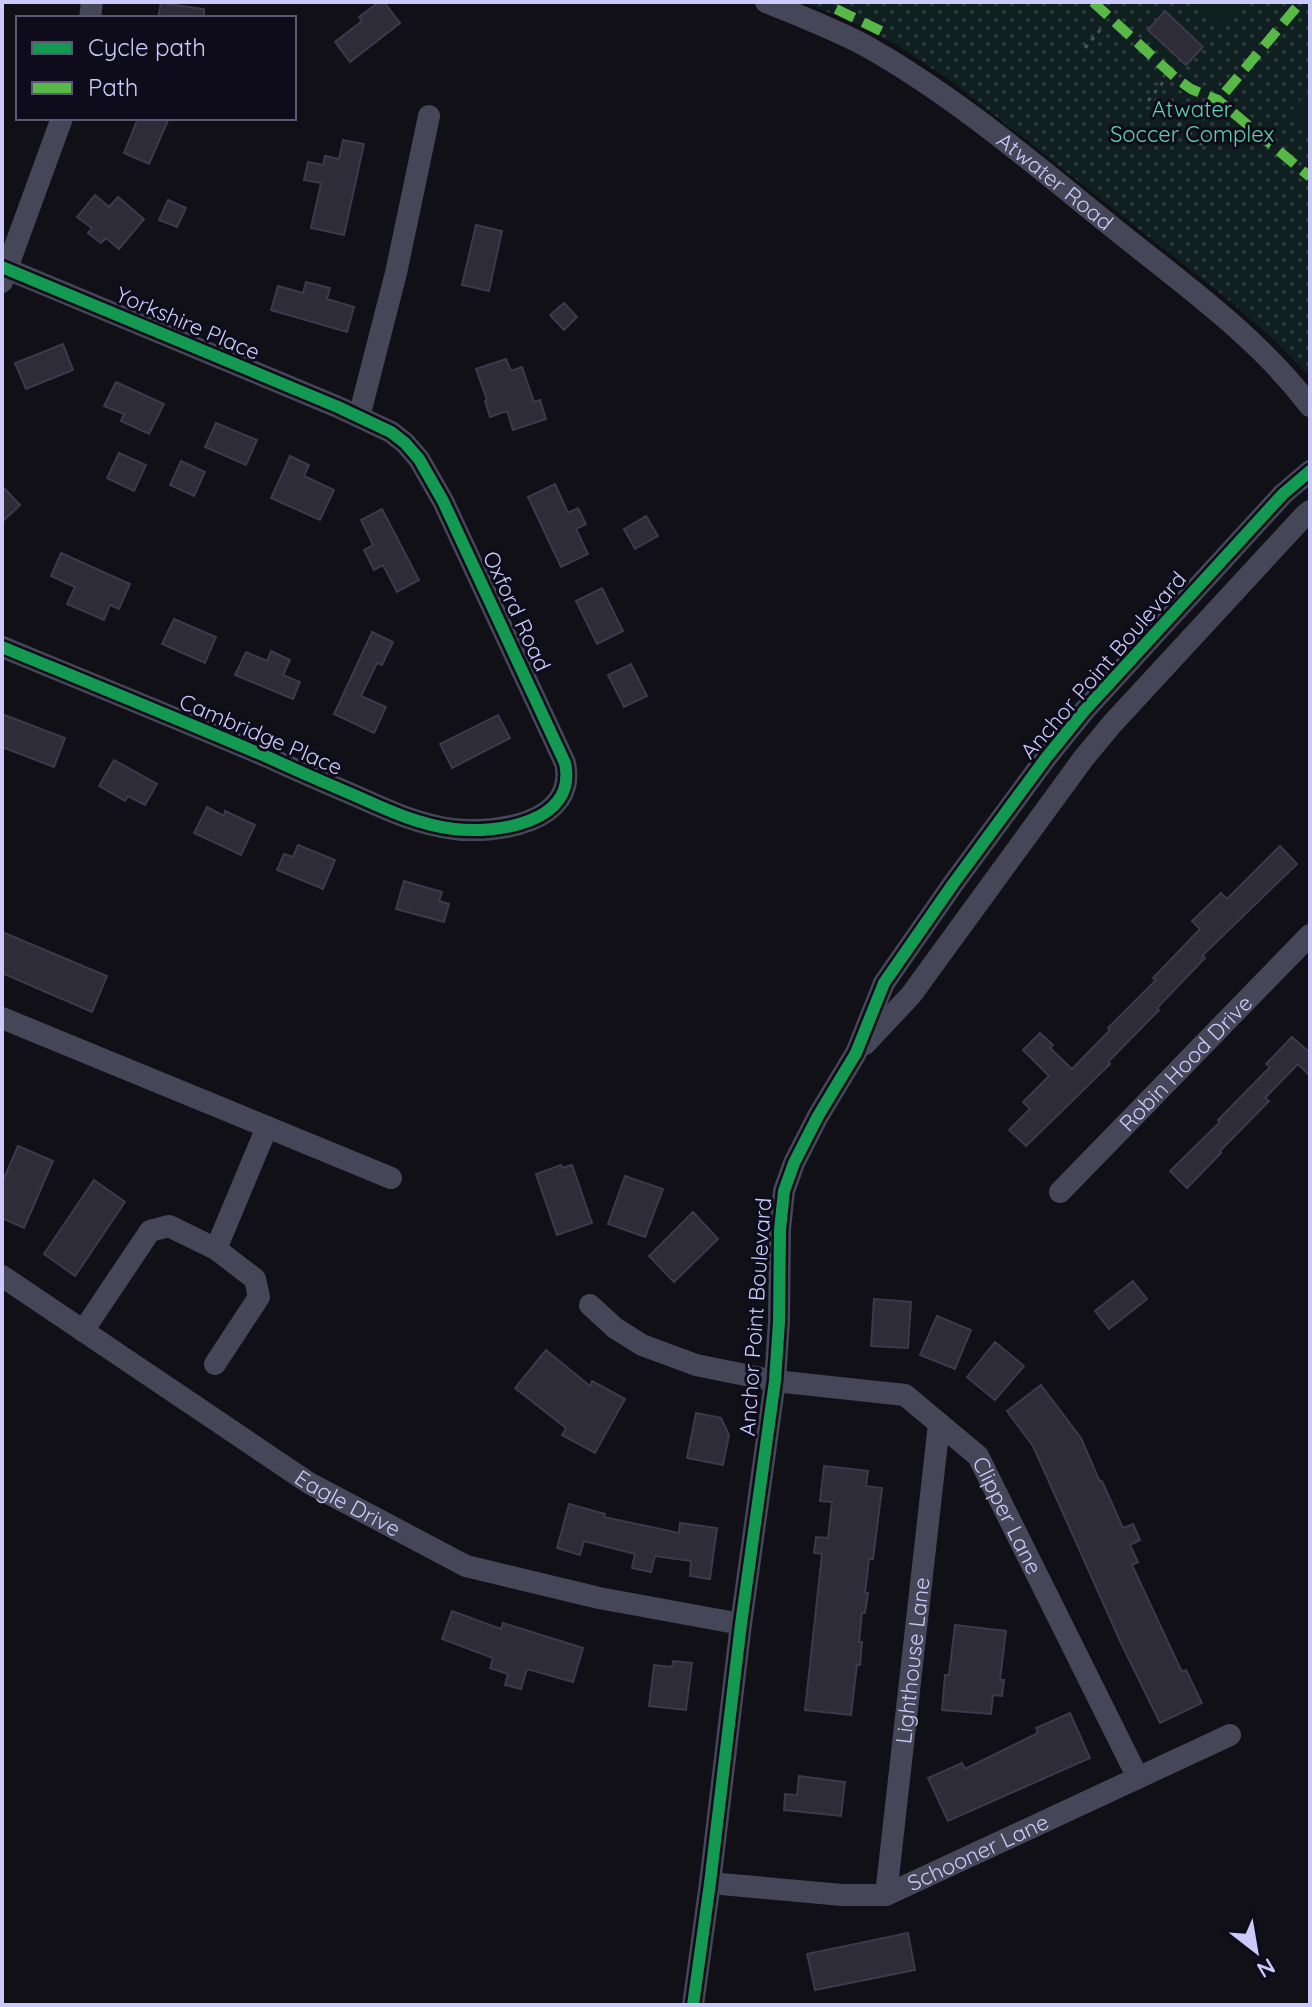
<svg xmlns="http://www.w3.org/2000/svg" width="1312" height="2007" font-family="Quicksand,sans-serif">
  <defs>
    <pattern id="park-dots" width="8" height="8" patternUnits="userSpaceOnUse" patternTransform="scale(2)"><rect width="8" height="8" fill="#102020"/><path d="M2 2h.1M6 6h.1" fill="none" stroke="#323f41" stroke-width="1.8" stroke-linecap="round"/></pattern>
  </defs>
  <rect width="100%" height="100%" fill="#101016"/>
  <path fill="url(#park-dots)" d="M803,2H1310V377L1274,340L1225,297L955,84L897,45L860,25Z"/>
  <path fill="#102020" d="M1192,2H1247L1222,30Z
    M1310,89V136L1286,116Z"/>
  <path fill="#2e2c39" stroke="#3c3a4a" stroke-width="2" d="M379,2H384L400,23L350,62L335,42L362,21L359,17Z
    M161,3L204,9V18H158Z
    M1165,11L1203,47L1186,65L1148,30Z
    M138,118H169L149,164L124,153Z
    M343,140L364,144L344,235L311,228L321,183L304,180L308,162L323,165L325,156L339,159Z
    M95,195L109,207L118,197L144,219L119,249L106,238L101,243L88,233L92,228L77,217Z
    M168,200L186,208L177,227L159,220Z
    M476,225L502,231L489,291L462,285Z
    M306,282L330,288L327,299L354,307L347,332L271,310L278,286L303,293Z
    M564,303L577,317L564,330L550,315Z
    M63,344L73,370L26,389L15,363Z
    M506,359L511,371L522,367L534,402L540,400L546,419L513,430L507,411L490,417L485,401L487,400L476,369Z
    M116,382L164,404L149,434L121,421L124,414L104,406Z
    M216,423L257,440L246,465L205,447Z
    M119,453L146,465L134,491L107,478Z
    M290,456L309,465L304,476L334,490L320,520L271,498Z
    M181,461L205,472L194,496L170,485Z
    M555,484L568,513L578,508L586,524L576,529L588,554L561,567L528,497Z
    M2,486L20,505L2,522Z
    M382,509L419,580L397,592L383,565L374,570L364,550L373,545L361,520Z
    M646,516L658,536L635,549L624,529Z
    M61,553L130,584L119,609L110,605L104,620L67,604L75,587L51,576Z
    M602,588L623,631L597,644L576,601Z
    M174,619L216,637L205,663L162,644Z
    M372,632L393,642L382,665L377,663L361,696L386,707L374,733L334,714Z
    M271,651L290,660L283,675L300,682L293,699L235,675L246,652L267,661Z
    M631,664L647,696L624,707L608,675Z
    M2,714L65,738L54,767L2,747Z
    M498,715L510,738L452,768L440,744Z
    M114,760L157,784L145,805L128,796L125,801L99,786Z
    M207,807L224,816L225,811L255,825L241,855L194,833Z
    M298,845L335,860L323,889L277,870L284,854L293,857Z
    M1280,846L1297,864L1202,956L1205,958L1157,1008L1159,1010L1108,1062L1110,1064L1026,1146L1009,1130L1030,1109L1023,1102L1049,1076L1023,1050L1040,1033L1053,1045L1050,1048L1072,1069L1110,1030L1108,1028L1156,980L1153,978L1200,929L1192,921L1221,893L1227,899Z
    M404,881L442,892L439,901L449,904L444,922L396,909Z
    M2,932L107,976L92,1012L2,973Z
    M1292,1037L1310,1053V1076L1298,1064L1265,1098L1269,1101L1220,1151L1221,1153L1187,1188L1170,1171L1220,1122L1218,1120L1270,1067L1266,1064Z
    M18,1146L53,1161L24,1228L2,1218V1183Z
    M561,1165L562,1168L572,1165L592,1223L557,1235L536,1174Z
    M625,1176L663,1189L645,1237L608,1224Z
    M94,1180L125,1202L75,1276L44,1254Z
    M693,1212L718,1239L674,1282L649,1256Z
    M1133,1281L1147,1299L1109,1329L1095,1311Z
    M874,1299L911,1302L908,1348L871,1346Z
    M937,1316L971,1330L955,1369L920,1355Z
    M995,1342L1024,1366L995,1400L967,1377Z
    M546,1350L590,1386L592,1381L625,1399L595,1453L562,1435L566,1428L515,1388Z
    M1041,1385L1081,1438L1100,1482L1102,1481L1123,1528L1133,1524L1140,1540L1130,1545L1138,1562L1132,1565L1182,1672L1186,1670L1202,1703L1160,1723L1121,1643L1033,1446L1007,1411Z
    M696,1413L721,1418L729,1435L723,1465L687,1458Z
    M824,1466L868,1471L866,1486L882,1488L873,1559H869L865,1593H868L865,1613H862L859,1642H862L860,1665H857L851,1715L805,1710L822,1554L814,1553L816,1537L828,1538L832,1502L820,1501Z
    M569,1504L605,1514L604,1517L679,1533L680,1523L717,1528L710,1579L690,1576L691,1561L655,1556L651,1572L632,1568L635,1554L584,1541L580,1555L557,1548Z
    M452,1611L501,1629L503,1623L583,1648L573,1682L527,1669L521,1689L505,1685L508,1674L490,1668L493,1658L442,1639Z
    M955,1625L1006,1631L1000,1680H1004L1002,1696L993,1695L991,1714L942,1710L945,1675H949Z
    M673,1661L692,1663L686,1710L649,1706L654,1665L672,1667Z
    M1070,1713L1090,1758L948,1821L928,1778L962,1763L965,1769L1038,1733L1036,1728Z
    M799,1776L845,1782L841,1816L784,1810L785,1794L797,1795Z
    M908,1933L915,1970L815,1990L807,1954Z"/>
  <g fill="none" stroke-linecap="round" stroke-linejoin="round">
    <path stroke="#46545d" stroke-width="3" stroke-dasharray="4 6" stroke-linecap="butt" d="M1085,48L1101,29
      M1148,101L1164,81
      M1178,126L1195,106
      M1189,135L1206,115
      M1200,145L1218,125"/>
    <g stroke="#454657" stroke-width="22">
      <path id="s1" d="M766,2C800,16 834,29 866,46C960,99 1042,171 1126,238C1191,290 1259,339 1310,406"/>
      <path d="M90,18L92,2"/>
      <path d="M2,267L338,407L391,432L405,443L419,459L443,501L565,763C578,823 496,834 454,829C419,825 387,810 356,796C328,784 300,772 272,759C183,721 92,684 2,647"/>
      <path d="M2,282L62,118"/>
      <path d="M359,417L396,273L429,116"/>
      <path d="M2,1018L391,1178"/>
      <path d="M865,1044L911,995L1083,759L1112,724L1305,515L1310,511"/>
      <path id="s2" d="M1060,1192L1310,935"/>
      <path d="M216,1249L267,1127"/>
      <path id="s3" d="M2,1276L309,1483L466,1566L599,1598L741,1624"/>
      <path id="s4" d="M590,1305L615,1328L642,1345L696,1365L775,1381L905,1395L978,1456L1138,1778"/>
      <path d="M83,1331L150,1231L169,1226L216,1249L255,1279L259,1297L215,1364"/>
      <path id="s5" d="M710,1883L842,1895H886L1230,1735"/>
      <path id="s6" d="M886,1895L939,1424"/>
      <path d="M693,2005L710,1883L741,1624L775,1381L779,1322L780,1230L784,1191L794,1163L818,1116L856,1053L884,983L953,884L1046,758L1084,711L1283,494L1310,471"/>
    </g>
    <path stroke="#58b947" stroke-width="10" stroke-dasharray="20 10" stroke-linecap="butt" d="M1093,2L1177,79L1191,89L1218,100L1310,177
      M836,9L881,31
      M1206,115L1301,2"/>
    <defs>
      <path id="cycleway" d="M2,267L338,407L391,432L405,443L419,459L443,501L565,763C578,823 496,834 454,829C419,825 387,810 356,796C328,784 300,772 272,759C183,721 92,684 2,647
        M693,2005L710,1883L741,1624L775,1381L779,1322L780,1230L784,1191L794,1163L818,1116L856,1053L884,983L953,884L1046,758L1084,711L1283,494L1310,471"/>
    </defs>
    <use href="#cycleway" stroke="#0e0c1a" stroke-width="17"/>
    <use href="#cycleway" stroke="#139951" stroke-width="12"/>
  </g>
  <g text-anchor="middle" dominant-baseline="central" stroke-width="6" stroke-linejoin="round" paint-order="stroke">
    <g font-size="22" fill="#5ed2ad" stroke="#0e0c1a">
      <text x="1192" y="109">Atwater<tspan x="1192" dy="25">Soccer Complex</tspan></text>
    </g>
    <g font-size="22" fill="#cccafa" stroke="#0e0c1a">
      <text stroke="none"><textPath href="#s1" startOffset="342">Atwater Road</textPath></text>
      <text transform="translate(188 323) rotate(23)">Yorkshire Place</text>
      <text transform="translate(517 611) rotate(65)">Oxford Road</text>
      <text transform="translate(1103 665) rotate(-49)">Anchor Point Boulevard</text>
      <text transform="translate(261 734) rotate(23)">Cambridge Place</text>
      <text stroke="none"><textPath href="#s2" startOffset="180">Robin Hood Drive</textPath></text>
      <text transform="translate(755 1317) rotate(-86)">Anchor Point Boulevard</text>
      <text stroke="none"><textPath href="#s3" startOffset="414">Eagle Drive</textPath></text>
      <text stroke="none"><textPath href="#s4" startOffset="496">Clipper Lane</textPath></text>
      <text stroke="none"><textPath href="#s6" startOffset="236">Lighthouse Lane</textPath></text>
      <text stroke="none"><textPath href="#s5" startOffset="278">Schooner Lane</textPath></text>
    </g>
  </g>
  <rect width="1312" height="2007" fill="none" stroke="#cccafa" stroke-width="8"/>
  <rect x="16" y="16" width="280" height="104" fill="#0e0c1a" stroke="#5a5874" stroke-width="2"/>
  <rect x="32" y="42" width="40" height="12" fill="#139951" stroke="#5a5874" stroke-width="2"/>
  <text x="88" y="56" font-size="24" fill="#cccafa">Cycle path</text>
  <rect x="32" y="82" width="40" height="12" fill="#58b947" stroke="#5a5874" stroke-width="2"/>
  <text x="88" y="96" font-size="24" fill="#cccafa">Path</text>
  <g transform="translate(1256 1951) rotate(149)" stroke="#0e0c1a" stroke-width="6" paint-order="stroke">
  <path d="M0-6L14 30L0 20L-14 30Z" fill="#cccafa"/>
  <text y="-12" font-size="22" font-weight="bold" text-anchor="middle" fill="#cccafa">N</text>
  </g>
</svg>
